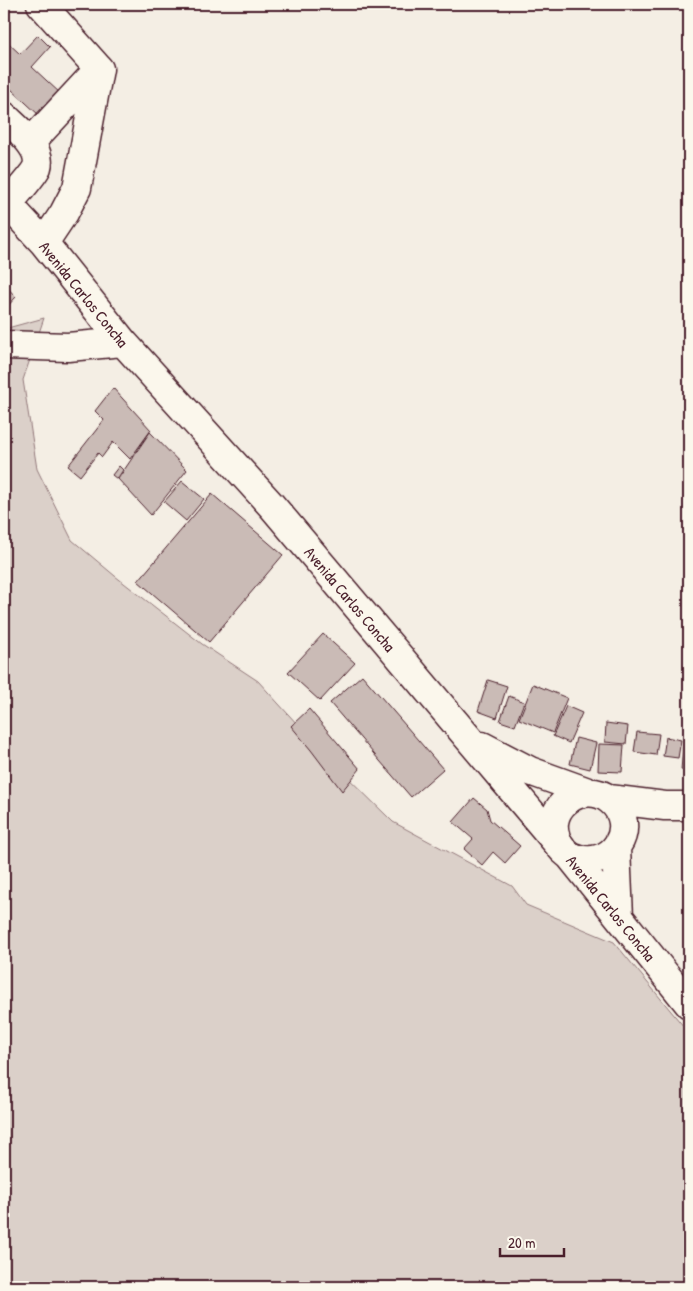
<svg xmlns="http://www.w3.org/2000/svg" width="693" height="1291" font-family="'Patrick Hand',sans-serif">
  <rect width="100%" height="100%" fill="#f4eee4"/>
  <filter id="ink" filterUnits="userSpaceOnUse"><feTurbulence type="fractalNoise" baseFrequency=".02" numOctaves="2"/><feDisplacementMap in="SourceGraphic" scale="10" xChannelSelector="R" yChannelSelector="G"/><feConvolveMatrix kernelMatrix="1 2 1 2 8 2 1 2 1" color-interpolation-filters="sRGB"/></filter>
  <g filter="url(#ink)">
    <path fill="#dbd0c9" stroke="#92787a" d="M44,318L23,380L37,469L72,540L115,576L202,644L258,681L328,758L393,822L512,886L526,905L614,942L689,1033V1287H4V329Z"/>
    <path fill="#cabbb6" stroke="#4a1f2b" d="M38,35L50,47L32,67L61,94L40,116L11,89L4,97V39L20,54Z
      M4,284L16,297L4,310Z
      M113,388L151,430L130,459L113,442L102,457L98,453L80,476L68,466L104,420L95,411Z
      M150,432L187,470L151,515L118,479Z
      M119,466L123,470L117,479L112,475Z
      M182,481L204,499L186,521L164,502Z
      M212,494L283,555L209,642L138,581Z
      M323,634L355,663L320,701L288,672Z
      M362,675L443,769L411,797L330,703Z
      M488,680L507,686L497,718L478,711Z
      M533,684L567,698L553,733L519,719Z
      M509,696L524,702L515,726L500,721Z
      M566,706L582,713L569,743L553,736Z
      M309,709L360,769L342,791L311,750L291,726Z
      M606,723L628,726L626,744L605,742Z
      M637,732L659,734L656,755L634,752Z
      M666,737L681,740L678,758L663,756Z
      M576,738L596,743L590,769L570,764Z
      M599,744L624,745L622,772L598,771Z
      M683,747H689V771L681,770Z
      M474,798L487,809L490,820L520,846L505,863L493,852L482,865L464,849L473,839L453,822Z"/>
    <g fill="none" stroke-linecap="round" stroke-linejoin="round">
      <defs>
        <path id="minor" d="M41,4L99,69L77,188L64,213L44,243
          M4,116C15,127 43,148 37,167C34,175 14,196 8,204
          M31,142L99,69
          M4,200L44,243L123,342L272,506L563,850L570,856L689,1004
          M4,345L68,347L123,342
          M482,746L530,771L588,792
          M609,799L665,806H689
          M562,848C560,845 557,842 556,838C544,806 584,779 610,800C641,825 613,875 570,856
          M616,848L619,917"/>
      </defs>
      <use href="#minor" stroke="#4a1f2b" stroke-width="31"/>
      <use href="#minor" stroke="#fbf7ec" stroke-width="28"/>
    </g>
  </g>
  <g text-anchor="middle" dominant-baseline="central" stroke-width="5" stroke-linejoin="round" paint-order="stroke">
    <g font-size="16" fill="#4a1f2b" stroke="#fbf7ec">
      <text transform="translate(84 294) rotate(51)">Avenida Carlos Concha</text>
      <text transform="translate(350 599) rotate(50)">Avenida Carlos Concha</text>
      <text transform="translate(611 908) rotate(51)">Avenida Carlos Concha</text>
    </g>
  </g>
  <rect width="693" height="1291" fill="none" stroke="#fbf7ec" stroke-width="20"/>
  <rect x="10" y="10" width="673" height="1271" fill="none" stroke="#4a1f2b" stroke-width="2" filter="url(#ink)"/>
  <path d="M500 1248v8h64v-8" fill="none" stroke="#4a1f2b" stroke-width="2.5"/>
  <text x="508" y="1248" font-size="15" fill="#4a1f2b" stroke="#fbf7ec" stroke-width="4" paint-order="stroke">20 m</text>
</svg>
